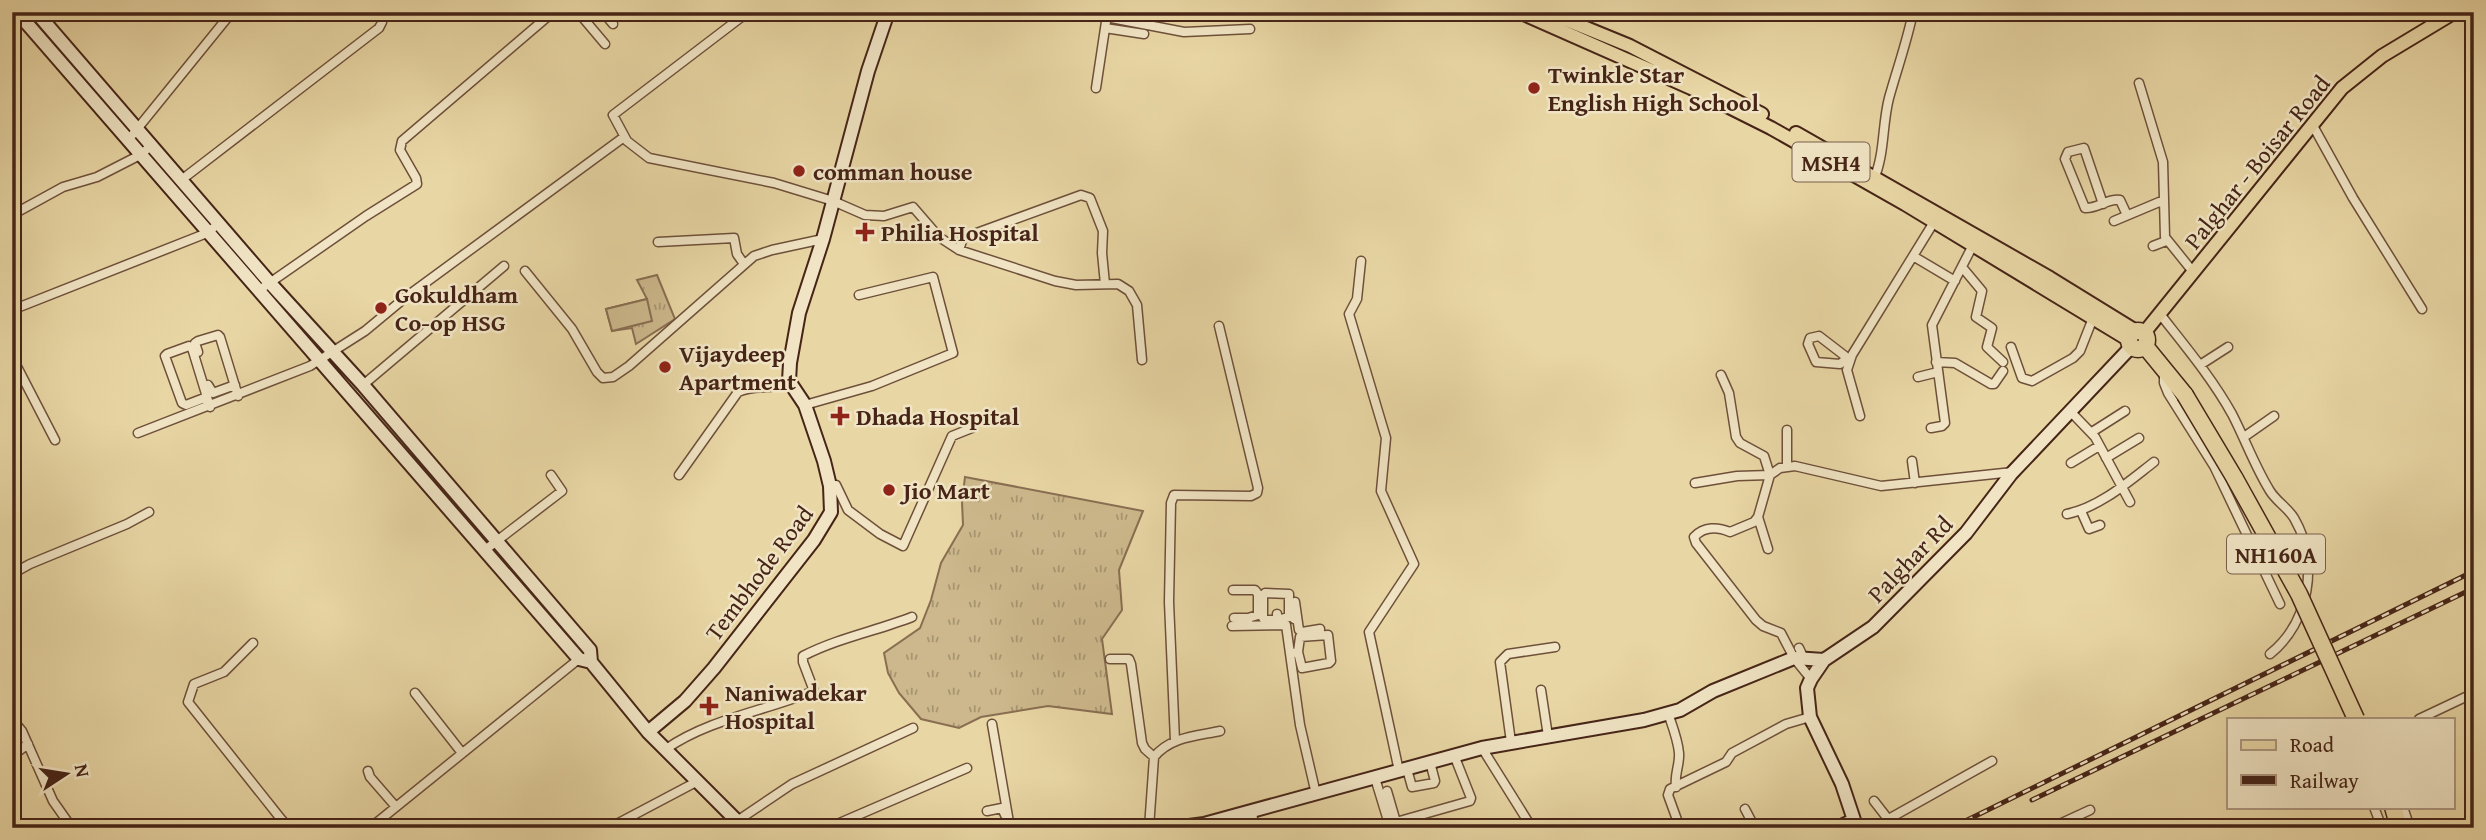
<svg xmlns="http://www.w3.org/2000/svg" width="2486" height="840" font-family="'Gentium Book Plus',serif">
  <defs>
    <pattern id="grass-tufts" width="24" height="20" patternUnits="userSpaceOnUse" patternTransform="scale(1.75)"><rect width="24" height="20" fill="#ccb88c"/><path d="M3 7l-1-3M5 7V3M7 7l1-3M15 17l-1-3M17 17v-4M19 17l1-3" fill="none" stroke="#a79571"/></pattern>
  </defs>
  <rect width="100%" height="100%" fill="#e8d6a4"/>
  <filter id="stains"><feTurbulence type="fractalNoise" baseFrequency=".00286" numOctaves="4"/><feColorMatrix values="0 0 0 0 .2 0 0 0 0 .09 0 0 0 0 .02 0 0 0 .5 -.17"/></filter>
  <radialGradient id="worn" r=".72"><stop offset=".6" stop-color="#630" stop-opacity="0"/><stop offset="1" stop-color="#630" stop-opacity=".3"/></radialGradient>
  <path fill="url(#grass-tufts)" stroke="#896e52" stroke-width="2" d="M657,275L675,319L636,344L632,328L612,331L606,309L647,299L637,280Z
    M965,477L1143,511L1119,570L1122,610L1102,639L1112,714L1048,706L981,717L959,728L921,719L899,693L888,673L884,653L920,628L931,600L941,563L963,525L962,502Z"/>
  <path fill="#ccb88c" stroke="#896e52" stroke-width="2" d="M647,299L652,321L612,331L606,309Z"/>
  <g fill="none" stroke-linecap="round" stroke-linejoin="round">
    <defs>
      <path id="street" d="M578,12L605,44
        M603,12L613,24
        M748,12L613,115L627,141L649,158L774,183L833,201L865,215L884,216L913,207L939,237L959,250L1055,281L1076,285L1118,284L1129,291L1137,305L1142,360
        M1106,17L1184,32L1250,29
        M1143,24L1145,12
        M1105,28L1144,34
        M2139,83L2163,162L2165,237L2194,273
        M1096,88L1107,15
        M2312,124L2353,198L2422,309
        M129,139L232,12
        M1874,179C1885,153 1882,125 1889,98C1897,69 1907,42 1913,12
        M180,181L379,28L382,22L376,12
        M2103,204L2084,148L2068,152L2065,159L2085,208C2097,209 2108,198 2120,200L2127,215
        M12,215L63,187L97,177L142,154L151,145
        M2114,221L2164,200
        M658,242L734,238L737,254L744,264
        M2153,246L2166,241
        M959,250L963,238L1081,195L1090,198L1103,231L1102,253L1105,284
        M1913,256L1955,281
        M1361,261L1357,299L1349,314L1386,438L1381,491L1414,564L1369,632L1399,771
        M1962,267L1982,291L1976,317L1992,328L1987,347L2003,362
        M525,271L572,329L597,372L603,378L613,377L629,366L754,256L772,250L823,239
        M258,291L366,216L417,184L416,178L400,150L402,141L553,12
        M12,310L207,233L218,224
        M2160,314C2185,346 2212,378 2232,414C2245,439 2255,467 2270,491C2276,501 2288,508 2294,518C2320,562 2309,623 2270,654
        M2011,347L2022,378L2032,381L2073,358L2080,351L2093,318
        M198,352L195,343L198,341L218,335L220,337L238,396
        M12,357L55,440
        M1844,361L1845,356L1819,336L1810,338L1808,344L1816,362L1840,364L1844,361L1849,364
        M1936,362L1955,363L1991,384H1994L2003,371
        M2200,365L2228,347
        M2164,374V383L2168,393L2214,466L2280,604
        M1918,377L1938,372
        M208,385L213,393L235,385
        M363,385L504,266
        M207,397L186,405L182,403L165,356L167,354L189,346L192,348L210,407
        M805,405L872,386L953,353L933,277L859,295
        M2070,411L2095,437L2130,502
        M1860,416L1847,370L1852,355L1934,222
        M1931,428L1942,426L1945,423L1932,325L1973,245
        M1787,430V467
        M2092,432L2125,411
        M138,433L310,366L365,331L406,297L624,137
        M2244,437L2274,416
        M2106,458L2139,438
        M1912,461L1915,483
        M2071,463L2099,446
        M679,475L738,392C756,384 772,391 789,381
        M1695,483L1737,476L1770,475L1764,456L1740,443L1736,437L1729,393L1721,375
        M830,486L836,485L848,510L880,534L903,546L952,436L972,428
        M2081,511L2089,529L2100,525
        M2067,514C2100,507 2128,482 2154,462
        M1758,517L1768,549
        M485,550L562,491L551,475
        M12,574L30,564L127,524L149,512
        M1233,590H1255L1258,594V615L1248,618
        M1297,616L1299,630L1302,632L1320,629
        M1234,618H1248V623
        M1294,619L1297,616L1295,602
        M1273,620H1265L1263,618V595L1265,593L1289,594V617L1277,620V614
        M1232,626L1286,625L1300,725L1316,794
        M253,643L224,672L194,684L188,702L281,819
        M1799,648L1804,659
        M1290,653L1298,652L1302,668L1329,663L1331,661L1328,635L1300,637L1298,652
        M1110,659H1129L1131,664L1142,743L1145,749L1154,757
        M1811,679L1794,658L1781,633L1763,626L1756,620L1696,543L1694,537C1704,526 1718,527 1730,532L1754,522L1758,517L1770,475L1780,468L1795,466L1881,486L2013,472
        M1541,690L1548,736
        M415,693L462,753
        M1668,713C1672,725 1678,740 1679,753C1680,765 1674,774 1676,787
        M12,719L22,731L53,801L72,828
        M2419,719L2474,693
        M992,724L1010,828
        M1175,741L1169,602L1171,503L1174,495L1251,496L1257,493L1258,488L1219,326
        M1511,742L1500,662L1508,654L1555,647
        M1482,748L1532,828
        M666,749C709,719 765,711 814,691L803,662V656C838,638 876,631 912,617
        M12,756L28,744
        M1407,769L1412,787L1434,783L1435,781L1430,762
        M368,771L370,777L396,807
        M1375,778L1389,824L1387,828
        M1387,791L1396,822
        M1874,801L1888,819
        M2374,807L2382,828
        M2403,807L2410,828
        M1745,809L1755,828
        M1252,810L1254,828
        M987,811L1002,808L1005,815
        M2073,818L2077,828
        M1854,820L1864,826H1876L1992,761
        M737,821L792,784L913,728
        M1389,824L1470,801L1471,798L1454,755
        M271,828L281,819L289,828
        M370,828L580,658
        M609,828L698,781
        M828,828L967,768
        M1149,828L1154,757C1170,737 1196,736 1220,731
        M1680,828L1668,795L1670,789L1726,762L1732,753L1786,724L1810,717
        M2051,828L2090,810"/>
      <path id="secondary" d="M17,12L579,659L591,662
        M36,12L270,283L363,385L590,650L591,662L648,732L744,828
        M648,732L685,701L714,668L814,540L831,512L830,486L824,461L805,405L789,381L790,363L799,313L823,239L868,71L888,12
        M1174,828L1204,824L1482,748L1644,720L1680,710L1713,691L1794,658L1824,660
        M1837,828L1854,820L1842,784L1810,717L1807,688L1811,679L1824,660L1873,627L1966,533L2011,474L2132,346"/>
      <path id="primary" d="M1519,12L1691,88L1771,128L1905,204L2129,340
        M1547,12L1630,46L1762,114
        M1796,133L2050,278L2136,331
        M2144,333L2342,88L2382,56L2455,12"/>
      <path id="highway" d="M2129 340a9 9 0 1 1 18 0a9 9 0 1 1-18 0Z
        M2145,346L2185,395
        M2393,807L2399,828"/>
    </defs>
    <use href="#street" stroke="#6e503a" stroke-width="11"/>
    <use href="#secondary" stroke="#462417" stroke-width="16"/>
    <use href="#primary" stroke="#462417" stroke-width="16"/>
    <use href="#highway" stroke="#462417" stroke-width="19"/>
    <use href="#street" stroke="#f0e4c4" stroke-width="8"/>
    <use href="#secondary" stroke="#f0e4c4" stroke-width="12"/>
    <use href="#primary" stroke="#e8d6a4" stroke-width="12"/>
    <use href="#highway" stroke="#e8d6a4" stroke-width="16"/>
    <defs>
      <path id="rail" d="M2032,800L2474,588
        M1951,828L2474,571"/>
    </defs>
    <use href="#rail" stroke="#462417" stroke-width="5"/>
    <use href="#rail" stroke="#f0e4c4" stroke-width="2.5" stroke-dasharray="8" stroke-linecap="butt"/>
    <defs>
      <path id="highway-bridge" d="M2185,395L2234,477L2299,594L2356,719"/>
    </defs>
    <use href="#highway-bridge" stroke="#462417" stroke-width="19" stroke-linecap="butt"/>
    <use href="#highway-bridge" stroke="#e8d6a4" stroke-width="16"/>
  </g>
  <g fill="#8f2418" stroke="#f0e4c4" stroke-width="2.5">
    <circle cx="1534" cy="88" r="7"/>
    <circle cx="799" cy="171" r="7"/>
    <path d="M861.5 221.5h7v7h7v7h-7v7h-7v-7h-7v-7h7z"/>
    <circle cx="381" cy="308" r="7"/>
    <circle cx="665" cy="367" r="7"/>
    <path d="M836.5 405.5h7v7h7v7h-7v7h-7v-7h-7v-7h7z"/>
    <circle cx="889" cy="490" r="7"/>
    <path d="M705.5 695.5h7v7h7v7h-7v7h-7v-7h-7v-7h7z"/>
  </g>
  <g text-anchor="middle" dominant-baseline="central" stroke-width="5" stroke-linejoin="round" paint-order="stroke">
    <g fill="#f0e4c4" stroke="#795e4b" stroke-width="2">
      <rect x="1792.5" y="142.5" width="77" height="39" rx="5"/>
      <rect x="2227" y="534.5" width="98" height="39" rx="5"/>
    </g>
    <g font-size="23" font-weight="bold" fill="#462417">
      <text x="1831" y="162">MSH4</text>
      <text x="2276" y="554">NH160A</text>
    </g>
    <g font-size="24" font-weight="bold" fill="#462417" stroke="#f0e4c4" text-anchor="start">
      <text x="1548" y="74">Twinkle Star<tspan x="1548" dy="28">English High School</tspan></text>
      <text x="813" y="171">comman house</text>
      <text x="881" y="232">Philia Hospital</text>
      <text x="395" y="294">Gokuldham<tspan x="395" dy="28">Co-op HSG</tspan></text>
      <text x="679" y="353">Vijaydeep<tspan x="679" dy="28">Apartment</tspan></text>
      <text x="856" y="416">Dhada Hospital</text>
      <text x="903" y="490">Jio Mart</text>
      <text x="725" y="692">Naniwadekar<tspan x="725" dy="28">Hospital</tspan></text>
    </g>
    <g font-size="24" fill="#462417" stroke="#f0e4c4">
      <text transform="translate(2257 162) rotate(-51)">Palghar - Boisar Road</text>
      <text transform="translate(1910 559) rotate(-46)">Palghar Rd</text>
      <text transform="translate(759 573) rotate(-53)">Tembhode Road</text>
    </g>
  </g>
  <rect width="2486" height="840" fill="none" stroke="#e8d6a4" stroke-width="42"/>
  <rect x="14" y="14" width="2458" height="812" fill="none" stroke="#462417" stroke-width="3.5"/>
  <rect x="21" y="21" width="2444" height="798" fill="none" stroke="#462417" stroke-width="2"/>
  <rect x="2227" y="718" width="228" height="91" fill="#f0e4c4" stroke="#ac977f" stroke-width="2"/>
  <rect x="2241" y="740" width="35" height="10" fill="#e8d6a4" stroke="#ac977f" stroke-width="2"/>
  <text x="2290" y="752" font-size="21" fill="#462417">Road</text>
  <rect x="2241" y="775" width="35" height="10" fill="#462417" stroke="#ac977f" stroke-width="2"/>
  <text x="2290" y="788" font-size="21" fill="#462417">Railway</text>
  <g transform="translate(66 774) rotate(78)" stroke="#f0e4c4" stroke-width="5" paint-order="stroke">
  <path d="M0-5L12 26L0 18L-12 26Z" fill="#462417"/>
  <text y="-10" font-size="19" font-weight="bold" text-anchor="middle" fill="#462417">N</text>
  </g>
  <rect width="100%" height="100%" filter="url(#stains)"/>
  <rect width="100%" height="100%" fill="url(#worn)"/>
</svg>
